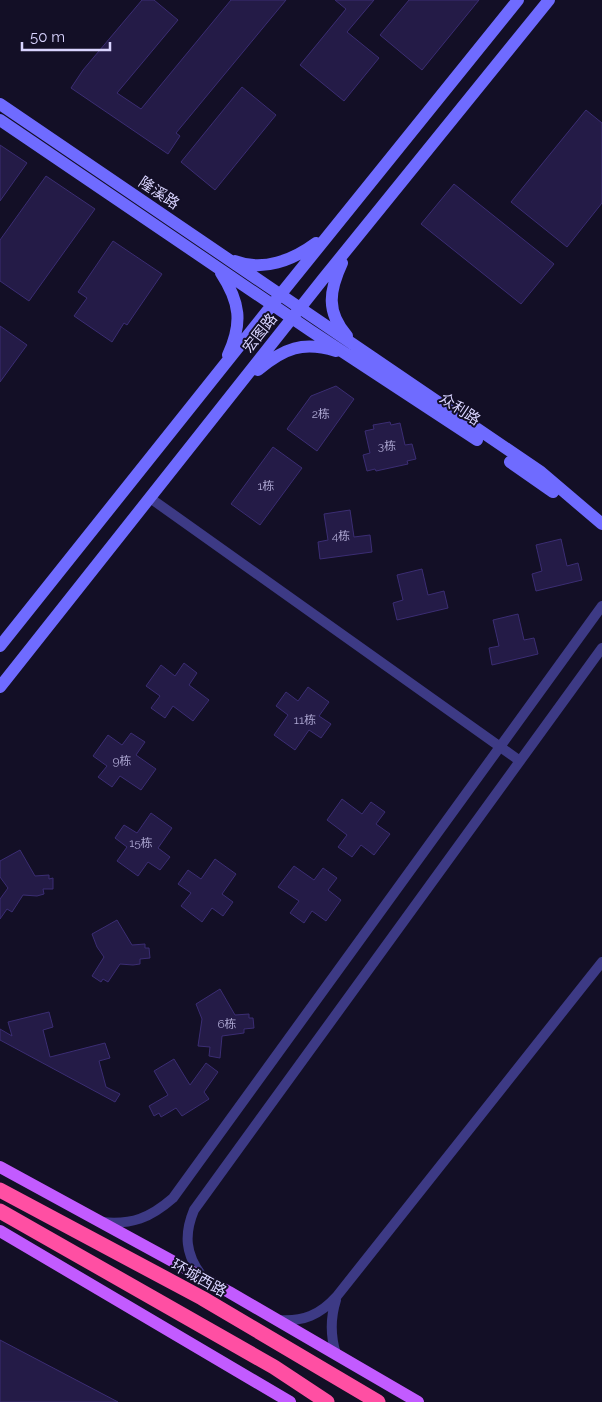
<svg xmlns="http://www.w3.org/2000/svg" width="602" height="1402" font-family="Raleway,'Noto Sans SC',sans-serif">
  <rect width="100%" height="100%" fill="#130f26"/>
  <path fill="#241b47" stroke="#3b2d73" d="M142,0H154L178,20L117,93L141,109L231,0H286L176,133L180,136L168,154L71,88L83,70Z
    M335,0H374L347,32L379,58L344,101L300,65L346,9Z
    M409,0H479L422,70L380,35Z
    M242,87L276,115L215,190L181,162Z
    M586,110L602,123V203L567,247L511,202Z
    M0,145L27,163L0,201Z
    M46,176L95,209L29,301L0,281V240Z
    M454,184L554,264L521,304L421,224Z
    M113,241L162,274L127,325L124,323L112,342L74,316L87,298L78,292Z
    M0,326L27,345L0,382Z
    M336,386L354,399L317,451L287,429L311,396Z
    M390,422L391,425L400,423L405,445L412,444L416,459L407,461L408,464L376,471L375,469L367,471L363,455L370,453L365,431L374,429L373,425Z
    M273,447L302,468L260,525L231,504Z
    M350,510L354,537L370,535L372,552L320,559L318,542L328,540L324,514Z
    M561,539L567,566L578,563L582,580L536,591L532,574L542,571L536,545Z
    M422,569L428,595L444,591L448,608L397,620L393,603L403,600L397,575Z
    M518,614L524,640L534,638L538,654L492,665L489,648L499,646L493,620Z
    M184,663L197,673L189,685L209,700L193,721L173,706L165,718L151,708L160,696L146,686L161,665L175,676Z
    M308,687L329,702L319,716L331,724L321,738L309,730L295,750L274,735L288,715L276,706L286,692L298,701Z
    M131,733L145,742L136,755L156,769L141,790L120,776L112,787L98,777L107,766L93,756L108,735L122,745Z
    M342,799L362,814L371,802L385,812L376,824L390,834L374,855L361,845L352,857L338,847L347,835L327,820Z
    M151,813L172,828L158,848L170,857L160,870L148,862L138,876L117,861L127,847L115,838L124,825L137,833Z
    M20,850L35,876L49,875V879L53,878V889H43L44,894L37,896L23,895L12,912L7,909L0,919V899L8,888L0,877V861Z
    M215,859L236,874L222,894L233,902L223,916L212,908L202,922L181,906L191,893L178,884L188,870L201,879Z
    M294,866L314,880L323,868L337,878L328,890L341,900L326,921L312,911L304,923L290,913L299,901L278,887Z
    M117,920L132,945L145,944V948H149L150,958L140,959V964L133,965L120,964L108,982L103,979L101,982L92,976L104,957L97,947L92,934Z
    M220,989L235,1015L249,1014V1018H253L254,1028L244,1029V1033L222,1036L220,1058L209,1056L210,1047L198,1046L202,1019L196,1004Z
    M49,1012L53,1027L43,1030L50,1057L105,1043L110,1058L99,1061L106,1087L120,1094L115,1102L0,1040V1029L12,1036L8,1022Z
    M174,1059L190,1085L206,1063L218,1072L204,1092L209,1099L182,1116L176,1108L161,1117L159,1113L154,1116L149,1106L168,1095L154,1071Z
    M0,1340L118,1402H0Z"/>
  <g fill="none" stroke-linecap="round" stroke-linejoin="round">
    <path stroke="#3d3a85" stroke-width="10" d="M150,498L520,761
      M102,1222C132,1225 150,1218 173,1198L602,606
      M202,1276C185,1254 184,1234 194,1210L602,648
      M278,1320C303,1322 320,1315 337,1296L602,962
      M336,1354C330,1335 330,1319 336,1300"/>
    <path stroke="#6f6bff" stroke-width="12" d="M0,104L541,472L602,524
      M0,120L311,331L477,440
      M235,261C263,272 293,260 316,243
      M342,263C329,291 326,312 347,336
      M221,273C240,302 243,323 228,355
      M258,370C284,348 303,341 336,351
      M510,462L553,492
      M0,646L280,295L518,0
      M0,687L323,279L549,0"/>
    <path stroke="#c25bff" stroke-width="12" d="M0,1167L229,1292L418,1402
      M0,1231L290,1402"/>
    <path stroke="#ff4fa3" stroke-width="15" d="M0,1190L202,1298L378,1402
      M0,1211L274,1367L327,1402"/>
  </g>
  <g text-anchor="middle" dominant-baseline="central" stroke-width="4" stroke-linejoin="round" paint-order="stroke">
    <g font-size="12" fill="#aca6d1">
      <text x="321" y="414">2栋</text>
      <text x="387" y="446">3栋</text>
      <text x="266" y="486">1栋</text>
      <text x="341" y="536">4栋</text>
      <text x="305" y="720">11栋</text>
      <text x="122" y="761">9栋</text>
      <text x="141" y="843">15栋</text>
      <text x="227" y="1024">6栋</text>
    </g>
    <g font-size="15" fill="#d9d4ff" stroke="#130f26">
      <text transform="translate(159 193) rotate(34)">隆溪路</text>
      <text transform="translate(260 333) rotate(-52)">宏图路</text>
      <text transform="translate(460 409) rotate(34)">众利路</text>
      <text transform="translate(199 1278) rotate(29)">环城西路</text>
    </g>
  </g>
  <path d="M22 42v8h88v-8" fill="none" stroke="#d9d4ff" stroke-width="2.5"/>
  <text x="30" y="42" font-size="15" fill="#d9d4ff" stroke="#130f26" stroke-width="4" paint-order="stroke">50 m</text>
</svg>
